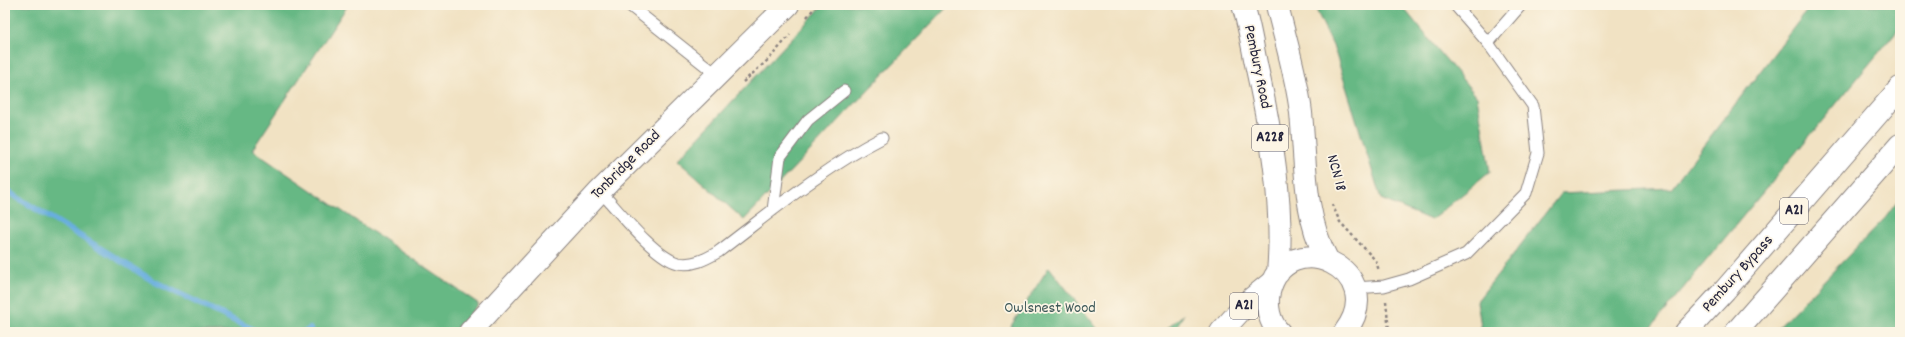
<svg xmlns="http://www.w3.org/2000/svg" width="1905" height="337" font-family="Dekko,sans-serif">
  <rect width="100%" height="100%" fill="#fcf5e5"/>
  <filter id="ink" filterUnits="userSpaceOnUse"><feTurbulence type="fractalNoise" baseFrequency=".025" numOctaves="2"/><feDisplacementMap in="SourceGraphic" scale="8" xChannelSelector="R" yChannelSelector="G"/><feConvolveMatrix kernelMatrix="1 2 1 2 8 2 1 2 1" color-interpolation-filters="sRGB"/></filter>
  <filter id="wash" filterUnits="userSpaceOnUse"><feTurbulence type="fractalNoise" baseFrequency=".012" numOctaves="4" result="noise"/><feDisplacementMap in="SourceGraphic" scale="16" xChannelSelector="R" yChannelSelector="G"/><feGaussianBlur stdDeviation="0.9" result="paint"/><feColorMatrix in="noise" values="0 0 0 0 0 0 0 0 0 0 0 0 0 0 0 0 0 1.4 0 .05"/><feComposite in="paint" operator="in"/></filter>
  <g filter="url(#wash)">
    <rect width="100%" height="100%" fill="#f1e2c3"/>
    <path fill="#66b884" stroke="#446d60" d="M5,5H348L252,150L479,304L453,332H5Z
      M823,5H949L744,220L677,160Z
      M1314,5H1401L1477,97L1490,172L1431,220L1381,199L1334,48Z
      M1811,5H1900V27L1647,332H1482L1477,301L1561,193L1671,188Z
      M1900,198V332H1774L1886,217Z
      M1049,267L1100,332H1007Z
      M1184,314L1173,332H1163Z"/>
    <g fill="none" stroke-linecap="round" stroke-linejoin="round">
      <path stroke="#68aedf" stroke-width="6" d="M5,190L155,282L258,332
        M305,332L310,329"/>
    </g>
  </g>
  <g filter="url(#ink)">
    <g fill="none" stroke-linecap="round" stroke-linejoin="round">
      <defs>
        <path id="lane" d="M629,5L716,74
          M1488,43L1521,5
          M600,191C617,209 654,257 678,263C693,266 706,259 718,252C771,212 823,168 882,138
          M773,210L780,157L808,120L844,91
          M1355,288L1384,286L1409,279L1466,254L1526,193L1538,153L1533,106L1488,43L1455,5"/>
        <path id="secondary" d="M470,332L600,191L788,5"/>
        <path id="primary" d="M1243,5C1250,27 1253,51 1258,73C1272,138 1284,207 1278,273
          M1277,5C1285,39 1297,77 1301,113C1306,162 1303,215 1327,259
          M1279,332C1269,322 1266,305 1269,292C1286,222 1392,270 1345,332"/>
        <path id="highway" d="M1221,332L1250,300L1271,283
          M1686,332L1725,290L1900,88
          M1736,332L1900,145"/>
      </defs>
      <use href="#lane" stroke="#8a827f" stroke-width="13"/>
      <use href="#secondary" stroke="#8a827f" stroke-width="24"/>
      <use href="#primary" stroke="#8a827f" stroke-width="24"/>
      <use href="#highway" stroke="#8a827f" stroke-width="24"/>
      <path stroke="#8a827f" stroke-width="2.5" stroke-dasharray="3 3" stroke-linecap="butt" d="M332,5L337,7
        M807,17L817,5
        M743,82L769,59L790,35
        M1332,204L1340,222L1376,261L1379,271
        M1386,301L1389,332"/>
      <use href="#lane" stroke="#fff" stroke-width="11"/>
      <use href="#secondary" stroke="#fff" stroke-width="22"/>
      <use href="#primary" stroke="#fff" stroke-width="22"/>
      <use href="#highway" stroke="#fff" stroke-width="22"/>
    </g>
  </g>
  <g text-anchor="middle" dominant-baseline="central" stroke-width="3.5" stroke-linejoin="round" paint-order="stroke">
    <g fill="#fcf5e5" stroke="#63616e" stroke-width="1">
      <rect x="1252" y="125" width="36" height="26" rx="3"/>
      <rect x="1780" y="198" width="28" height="26" rx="3"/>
      <rect x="1230" y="293" width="28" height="26" rx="3"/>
    </g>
    <g font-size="15" font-weight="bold" fill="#22223b">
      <text x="1270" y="138">A228</text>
      <text x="1794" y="211">A21</text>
      <text x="1244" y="306">A21</text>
    </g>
    <g font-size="16" fill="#22223b" stroke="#fcf5e5">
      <text transform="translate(1257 67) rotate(78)">Pembury Road</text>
      <text transform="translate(626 165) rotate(-45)">Tonbridge Road</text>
      <text transform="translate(1336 173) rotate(75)">NCN 18</text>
      <text transform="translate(1738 274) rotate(-48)">Pembury Bypass</text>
    </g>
    <g font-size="16" fill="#3d5858" stroke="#fcf5e5">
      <text x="1050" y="308">Owlsnest Wood</text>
    </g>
  </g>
  <rect width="1905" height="337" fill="none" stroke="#fcf5e5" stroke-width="20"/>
</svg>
